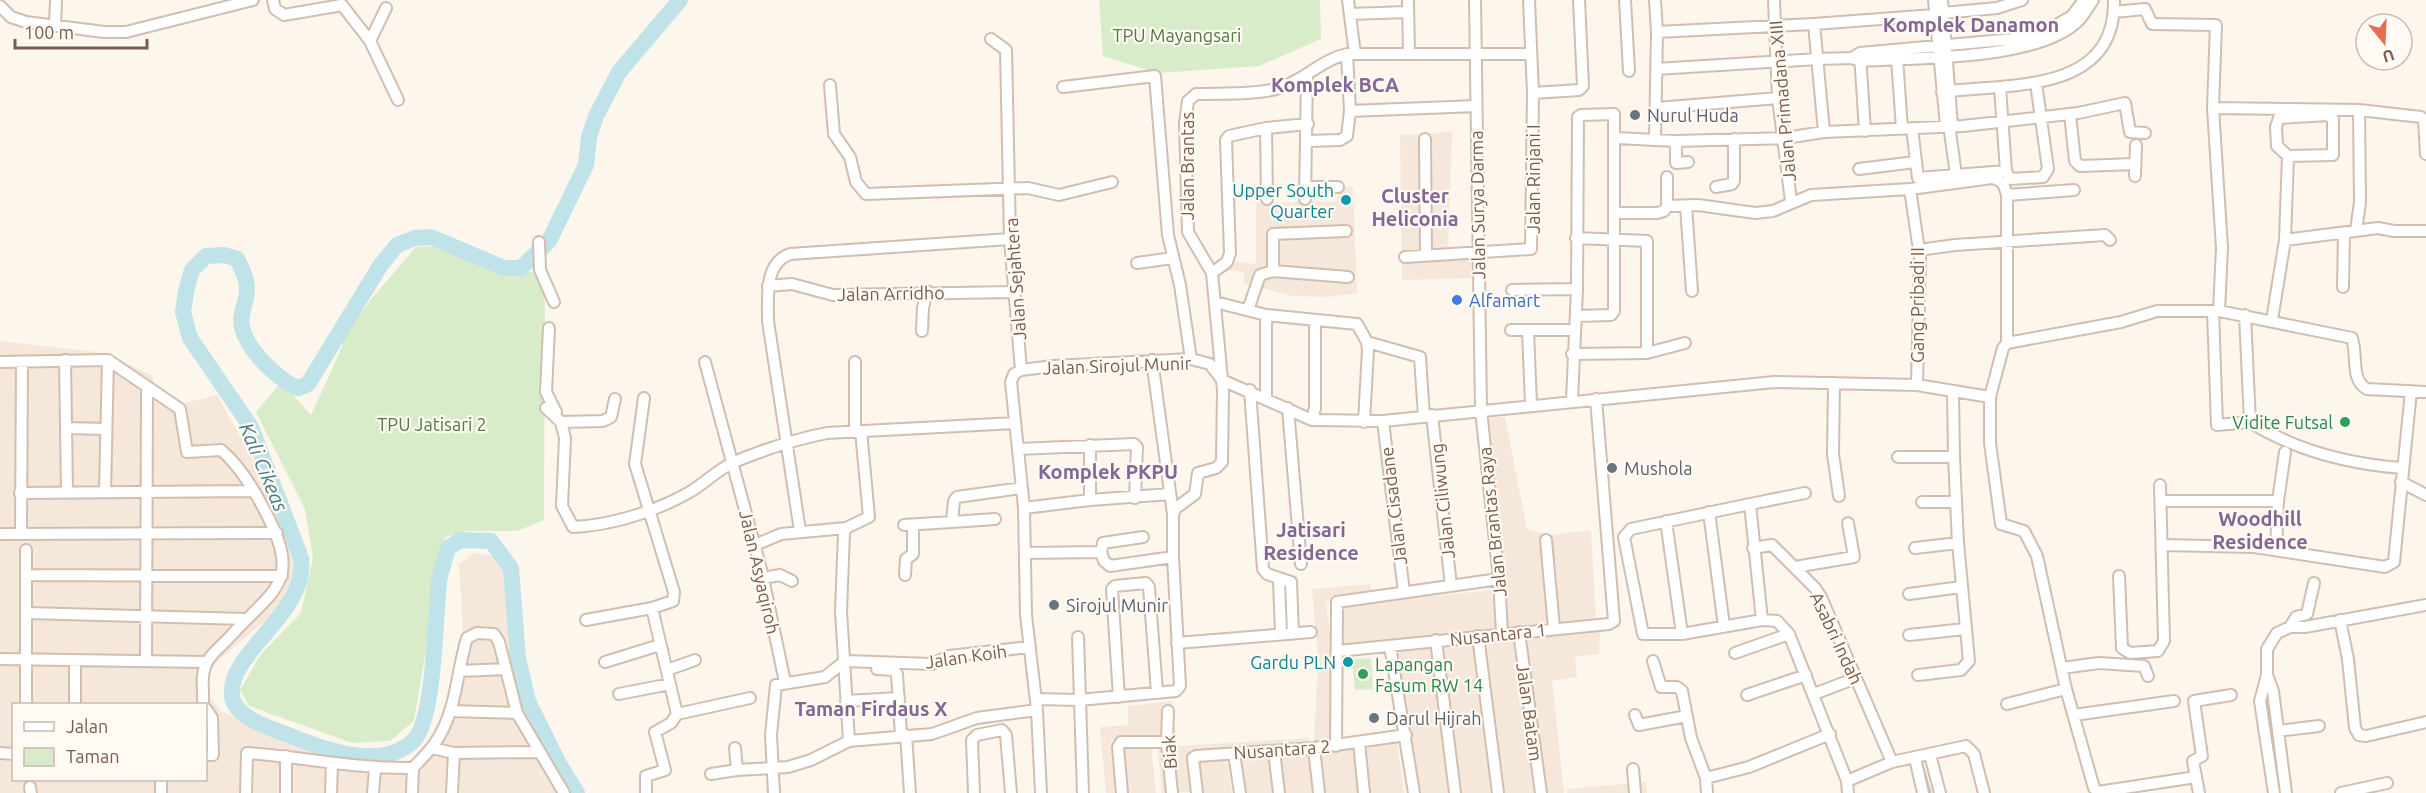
<svg xmlns="http://www.w3.org/2000/svg" width="2426" height="793" font-family="Ubuntu,sans-serif">
  <rect width="100%" height="100%" fill="#fdf6ec"/>
  <path fill="#f5e8da" fill-rule="evenodd" d="M1452,132L1448,252H1477V278L1402,280L1400,135Z
    M1339,186L1353,187L1357,293L1328,297L1292,296L1262,288L1256,310L1248,306L1251,286L1243,284L1245,272L1227,270L1230,261L1256,264V203L1338,201Z
    M0,341L97,352L152,375L159,399L177,405L217,395L280,507L293,555V587L277,611L218,661L205,679V691L221,711L289,744L345,760L398,765L416,757L446,716L463,631L459,564L474,553L501,557L507,573L510,623L530,736L573,793H0ZM14,704H206V780H14Z
    M1505,417L1527,529L1544,534L1552,624L1505,630L1482,418Z
    M1591,530L1596,618L1559,623L1552,535Z
    M1370,584L1372,598L1326,602L1332,650L1330,743L1314,744L1318,659L1312,589Z
    M1492,590L1496,632L1338,649L1333,606Z
    M1597,625L1600,633L1599,654L1575,657L1577,677L1552,681L1564,793H1543L1522,632Z
    M1517,634L1536,793H1503L1483,637Z
    M1475,637L1495,793H1456L1437,641Z
    M1431,641L1450,793H1410L1392,646Z
    M1171,701L1178,746L1309,738L1310,745L1189,753L1193,792L1162,793L1157,739L1111,740L1115,793H1106L1100,727L1128,725V706Z
    M1397,741L1404,793H1367L1361,746Z
    M1151,744L1156,793H1120L1116,746Z
    M1356,746L1361,793H1322L1317,751Z
    M1311,752L1316,793H1282L1277,753Z
    M1271,755L1276,793H1240L1236,756Z
    M1227,757L1232,793H1199L1195,758Z
    M1646,782L1647,793H1567V789Z"/>
  <path fill="#d8ecc9" d="M1099,0H1320L1321,39L1259,66L1157,73L1103,56Z
    M439,246L499,273L545,271L544,520L517,531H467L445,537L414,721L390,741L352,743L249,706L240,690L261,654L301,613L313,558L305,509L256,412L281,382L311,415L343,345L341,339L373,297L416,247Z
    M1371,658L1373,689L1355,690L1352,659Z"/>
  <g fill="none" stroke-linecap="round" stroke-linejoin="round">
    <path stroke="#a5d3da" stroke-width="3" d="M2267,708L2280,793
      M1923,768L1930,793"/>
    <path stroke="#bfe3e8" stroke-width="16" d="M577,793L559,764L528,701L518,658L511,568L491,541L460,540L448,548C445,560 440,572 439,583C435,616 435,719 414,740C383,771 328,751 293,737C275,729 234,719 232,696C227,652 309,613 301,558L251,427L190,338L183,312L186,291L192,270L206,256L224,255L237,259C242,269 247,278 247,290C247,303 239,313 242,327C247,350 277,379 298,388L308,384L380,266L397,245L415,238L431,237L504,268H521L549,241L586,165L589,137L596,116L619,72L680,0"/>
    <defs>
      <path id="street" d="M273,0L275,9L284,15L342,5L370,41L398,100
        M1348,0L1355,54
        M1408,0L1409,54
        M1475,0L1481,410L1499,579L1502,633
        M1625,0L1629,71
        M1655,0L1657,32L1655,140
        M1774,0L1778,98L1791,201
        M1934,0L1946,125
        M1942,0L1952,125L1950,132L1956,175
        M0,6L11,17L26,22L104,32H126L253,0
        M2114,12L2145,9L2152,24L2216,25L2213,108L2222,248L2219,311
        M1943,13L1997,8L2022,0
        M1350,14L1408,12
        M1814,24L1824,132
        M55,26L56,0
        M1657,32L1814,24L1934,15
        M991,39L1006,50L1010,239L1021,370
        M370,41L386,8
        M1860,54L1865,131
        M1852,58L1860,53L2014,39L2044,32L2072,16L2084,0
        M1897,58L1902,129
        M1656,69L1818,59L1852,58L1861,61C1917,57 2034,61 2077,22C2083,17 2088,7 2093,0
        M830,85L834,134L850,157L856,182L866,194L1028,188L1059,195L1112,182
        M1063,87L1155,76L1168,235L1180,285L1191,359
        M2000,87L2006,171
        M1942,92C2008,83 2116,95 2114,0
        M1533,93L1579,90L1583,86L1579,0
        M1657,108L1778,98
        M2213,108L2359,110L2360,202L2356,231
        M2359,110L2421,117L2424,120L2426,154
        M1350,111L1476,106
        M2070,114L2075,161L2080,166L2135,164
        M2328,115L2333,119V155L2288,156L2277,146L2276,127L2279,118Z
        M1266,128L1267,199
        M1912,128L1918,178L2006,171L2010,179L2043,177L2048,169L2036,83
        M1616,138L1676,141L1785,138L1824,132L1963,126L2078,113L2125,103L2130,132L2145,133
        M1425,139L1426,255
        M1307,141L1340,140L1347,136L1350,111L1347,54
        M1676,141V163L1688,162
        M1859,169L1915,162
        M2135,176L2136,145
        M1306,187H1338
        M1716,187L1732,184L1734,181V139
        M1910,189L1920,257L1917,385
        M2007,195L2074,190
        M1305,199L1307,75
        M1667,206V177
        M1686,206L1692,291
        M1614,213H1657L1664,211L1667,206L1698,205L1755,213L1773,211L1811,195L1910,189L1992,178C2003,181 2004,184 2007,195V343
        M1576,238L1647,241V353
        M2285,240L2378,228L2394,231H2426
        M539,242L540,270L554,302
        M1919,250L1955,245L2105,235L2110,240
        M1405,257L1531,249L1533,93L1529,0
        M1137,263L1173,258
        M1273,271L1348,277
        M1212,273L1227,262L1230,253L1226,140L1229,136L1266,128L1308,124
        M768,286L792,284L833,295L1014,292
        M2343,287L2344,233
        M1512,290L1577,289
        M1215,302L1266,315L1357,324L1367,342L1368,350L1364,422
        M1248,310L1260,275L1273,271V234L1346,231
        M2213,311L2217,425L2250,422
        M1266,315V397
        M2245,315L2250,422C2295,450 2350,464 2402,468
        M2272,320L2285,240L2288,156
        M549,328L546,392L556,412
        M1511,330H1574
        M922,331L923,308L927,291
        M1528,331L1531,404
        M1367,342L1420,357L1424,416
        M1572,354L1647,353L1685,343
        M65,360L67,492
        M0,362L108,360L180,409L187,452L221,450C239,465 256,493 266,513C304,585 271,590 227,640C220,647 210,655 206,664C200,677 204,691 203,704
        M705,362L761,569L785,682
        M1834,383L1833,454L1839,496
        M1250,390L1263,569L1267,574L1291,582L1293,633
        M1953,393L1954,457
        M1990,397V443L2001,524L2024,531L2037,556L2066,689L2094,788L2098,792L2196,777L2199,793
        M644,398L635,464L674,592L673,601L652,608L677,714L750,698
        M1572,400L1577,289L1578,117L1581,115L1614,114V311L1611,315L1576,316
        M546,408L561,422L565,438L562,506L573,527C612,525 654,512 688,493C704,484 717,470 734,462C763,450 796,439 827,433L1015,423
        M1288,408L1301,564
        M1432,415L1451,586
        M1312,420L1315,408V322
        M1383,421L1404,592
        M561,422L603,421L611,417L615,399
        M66,428L106,429
        M855,431V362
        M1018,449L1134,444L1137,447L1135,498
        M1898,457H1954L1958,543L1969,661L1961,670L1918,675
        M2401,482L2426,495
        M105,492L108,360
        M20,493L252,491
        M1090,500V445
        M2161,501H2278
        M1922,502H1956
        M1750,504L1762,620L1682,634H1643L1624,537L1631,529Z
        M1750,504L1805,493
        M1024,508L1090,500L1170,494
        M1709,512L1724,626
        M1173,514L1176,508L1195,494L1198,473L1216,468L1222,462L1223,390L1212,273L1188,232L1185,123L1188,101L1196,94C1220,93 1254,95 1276,89C1303,82 1320,60 1347,54H1530
        M1666,521L1682,634
        M952,522L995,519
        M904,525L952,522L954,501L957,497L1022,488
        M800,531L768,321C768,297 764,263 790,254L1010,239
        M0,534L277,533
        M21,534L22,362
        M1546,540L1554,628
        M755,545L781,534L846,528
        M2163,545L2254,547L2385,567L2394,562L2411,391
        M1753,548L1772,545L1815,588L1821,597L1892,762
        M1915,548L1958,543
        M2276,550L2278,501L2285,452
        M1101,552L1103,543L1143,537
        M1026,553L1101,552L1104,561L1110,566L1173,557
        M1795,567L1854,557L1848,523
        M905,575L906,559L913,554V525
        M2119,576L2122,648L2130,653L2158,651L2164,641L2160,485
        M26,578V550
        M763,578L780,575L792,581
        M1279,580L1281,633
        M1909,594L1961,587
        M28,613L246,619
        M586,620L652,608
        M1762,620L1777,621L1789,634L1847,781L1848,793
        M2340,620L2348,659L2355,728L2359,735L2366,736L2426,722
        M2290,627L2296,617L2307,614L2314,583
        M1519,632L1541,793
        M1909,635L1965,629
        M1478,636L1498,793
        M1078,637L1083,793
        M1436,640L1455,793
        M1177,643L1311,632
        M1390,646L1414,793
        M1338,651L1609,624L1614,621L1596,399
        M1735,653L1789,634
        M0,659L206,662
        M146,661L147,387
        M1653,661L1661,687H1677L1682,691L1691,738L1706,778L1707,793
        M605,662L660,645
        M2062,668L2099,663L2144,666L2148,676
        M877,669L894,670L897,674L901,735
        M667,670L695,660
        M459,671L506,669
        M2267,675L2273,691L2286,793
        M619,694L670,684
        M1814,694L1856,678
        M1747,695L1806,675
        M1119,697L1112,589L1115,586L1146,583L1149,587L1157,692
        M1036,699L1079,700L1176,691L1180,686L1173,557V514L1152,360
        M846,701L899,698
        M26,704V578L29,575L282,576
        M75,704V660
        M2007,704L2066,689
        M206,709L212,718L213,755H206
        M451,711L517,713
        M1168,711L1167,742L1172,793
        M1635,715L1639,725L1687,716
        M2074,715L2174,701
        M2278,731L2319,726
        M906,735L910,793
        M849,741L841,611L844,533L846,528L869,517L861,431
        M1359,742L1364,793
        M1336,746L1337,602L1499,579
        M432,748L454,753L538,752
        M735,748L737,770L788,767L811,760L849,741L932,734L977,718L1037,710
        M1314,748L1319,793
        M1274,751L1279,793
        M0,753L14,754
        M1234,753L1240,793
        M1930,755L1940,793
        M286,756V793
        M1915,758L1923,793
        M1633,769L1635,793
        M711,774L737,770
        M2196,777L2193,761L2202,756L2194,701L2231,695
        M1706,778L1749,767L1830,734
        M161,780V793
        M1847,781L1892,762L1966,746L1974,754L1984,793
        M30,787L31,793
        M246,793L247,753C303,757 357,769 413,768C425,755 437,744 444,727C457,699 458,667 467,638L477,633L494,634L499,642L517,713L564,793
        M331,793L332,764
        M373,793L375,769
        M412,793L413,768
        M452,793L454,753
        M646,793V776L665,770L655,732L671,723L677,714
        M774,793L771,735L776,685L825,677L845,661L932,664L949,656L1030,647
        M974,793L972,740L977,735L1002,730L1006,735L1011,793
        M1041,793L1037,710L1026,615L1024,508L1011,382L1014,374L1021,370L1053,366L1191,359L1210,364L1222,380L1312,420L1383,421L1774,382L1917,385L1990,397L2003,348L2007,343L2121,322L2157,311H2219L2352,338C2358,357 2350,380 2367,389L2426,392
        M1122,793L1118,747L1121,742H1167
        M1197,793L1193,758L1196,756L1314,748L1406,735
        M2274,793L2260,701L2267,675V649L2277,633L2290,627H2305L2426,605
        M2341,793L2387,783"/>
    </defs>
    <use href="#street" stroke="#d1beb0" stroke-width="14"/>
    <use href="#street" stroke="#fff" stroke-width="10"/>
  </g>
  <g fill="#6b7280" stroke="#fffaf3" stroke-width="2">
    <circle cx="1635" cy="115" r="6"/>
    <circle cx="1612" cy="468" r="6"/>
    <circle cx="1054" cy="605" r="6"/>
    <circle cx="1374" cy="718" r="6"/>
  </g>
  <g fill="#0f9aa8" stroke="#fffaf3" stroke-width="2">
    <circle cx="1346" cy="200" r="6"/>
    <circle cx="1348" cy="662" r="6"/>
  </g>
  <circle fill="#3f7fe0" stroke="#fffaf3" stroke-width="2" cx="1457" cy="300" r="6"/>
  <g fill="#2e9e5b" stroke="#fffaf3" stroke-width="2">
    <circle cx="2345" cy="422" r="6"/>
    <circle cx="1363" cy="674" r="6"/>
  </g>
  <g text-anchor="middle" dominant-baseline="central" stroke-width="4.5" stroke-linejoin="round" paint-order="stroke">
    <g font-size="18" fill="#537a41" stroke="#fffaf3">
      <text x="1177" y="35">TPU Mayangsari</text>
      <text x="432" y="424">TPU Jatisari 2</text>
    </g>
    <g font-size="18" fill="#7a5c4d" stroke="#fffaf3">
      <text transform="translate(1782 101) rotate(-95)">Jalan Primadana XIII</text>
      <text transform="translate(1187 166) rotate(-90)">Jalan Brantas</text>
      <text transform="translate(1533 179) rotate(-90)">Jalan Rinjani I</text>
      <text transform="translate(1477 205) rotate(-91)">Jalan Surya Darma</text>
      <text transform="translate(1015 279) rotate(-94)">Jalan Sejahtera</text>
      <text transform="translate(891 293) rotate(-1)">Jalan Arridho</text>
      <text transform="translate(1917 305) rotate(-90)">Gang Pribadi II</text>
      <text transform="translate(1117 365) rotate(-2)">Jalan Sirojul Munir</text>
      <text transform="translate(1442 501) rotate(-96)">Jalan Ciliwung</text>
      <text transform="translate(1393 506) rotate(-97)">Jalan Cisadane</text>
      <text transform="translate(1492 522) rotate(-96)">Jalan Brantas Raya</text>
      <text transform="translate(760 572) rotate(77)">Jalan Asyaqiroh</text>
      <text transform="translate(1498 634) rotate(-6)">Nusantara 1</text>
      <text transform="translate(1837 638) rotate(65)">Asabri Indah</text>
      <text transform="translate(966 656) rotate(-8)">Jalan Koih</text>
      <text transform="translate(1530 712) rotate(82)">Jalan Batam</text>
      <text transform="translate(1282 749) rotate(-4)">Nusantara 2</text>
      <text transform="translate(1169 752) rotate(-93)">Biak</text>
    </g>
    <g font-size="18" fill="#5b616d" stroke="#fffaf3" text-anchor="start">
      <text x="1647" y="115">Nurul Huda</text>
      <text x="1624" y="468">Mushola</text>
      <text x="1066" y="605">Sirojul Munir</text>
      <text x="1386" y="718">Darul Hijrah</text>
    </g>
    <g font-size="18" fill="#0d838f" stroke="#fffaf3" text-anchor="end">
      <text x="1334" y="190">Upper South<tspan x="1334" dy="21">Quarter</tspan></text>
      <text x="1336" y="662">Gardu PLN</text>
    </g>
    <g font-size="18" fill="#366cbe" stroke="#fffaf3" text-anchor="start">
      <text x="1469" y="300">Alfamart</text>
    </g>
    <g font-size="18" fill="#27864d" stroke="#fffaf3" text-anchor="end">
      <text x="2333" y="422">Vidite Futsal</text>
      <text x="1375" y="664" text-anchor="start">Lapangan<tspan x="1375" dy="21">Fasum RW 14</tspan></text>
    </g>
    <g font-size="20" font-weight="bold" fill="#846695" stroke="#fffaf3">
      <text x="1971" y="24">Komplek Danamon</text>
      <text x="1335" y="84">Komplek BCA</text>
      <text x="1415" y="195">Cluster<tspan x="1415" dy="23">Heliconia</tspan></text>
      <text x="1108" y="471">Komplek PKPU</text>
      <text x="2260" y="518">Woodhill<tspan x="2260" dy="23">Residence</tspan></text>
      <text x="1311" y="529">Jatisari<tspan x="1311" dy="23">Residence</tspan></text>
      <text x="871" y="708">Taman Firdaus X</text>
    </g>
    <g font-size="20" font-style="italic" fill="#437c86" stroke="#fffaf3">
      <text transform="translate(264 467) rotate(67)">Kali Cikeas</text>
    </g>
  </g>
  <rect x="12" y="703" width="195" height="78" fill="#fffaf3" stroke="#cabbb1" stroke-width="1.5"/>
  <rect x="24" y="722" width="30" height="9" fill="#ffffff" stroke="#cabbb1" stroke-width="1.5"/>
  <text x="66" y="733" font-size="18" fill="#7a5c4d">Jalan</text>
  <rect x="24" y="748" width="30" height="18" fill="#d8ecc9" stroke="#cabbb1" stroke-width="1.5"/>
  <text x="66" y="763" font-size="18" fill="#7a5c4d">Taman</text>
  <g transform="translate(2384 42) rotate(162)"><circle r="28" fill="#fffaf3" stroke="#cabbb1" stroke-width="1.5"/>
  <path d="M0-4.5L10 22L0 15L-10 22Z" fill="#e76f51"/>
  <text y="-9" font-size="16" font-weight="bold" text-anchor="middle" fill="#7a5c4d">U</text>
  </g>
  <path d="M15 39v9h132v-9" fill="none" stroke="#7a5c4d" stroke-width="3"/>
  <text x="24" y="39" font-size="18" fill="#7a5c4d" stroke="#fffaf3" stroke-width="4.5" paint-order="stroke">100 m</text>
</svg>
